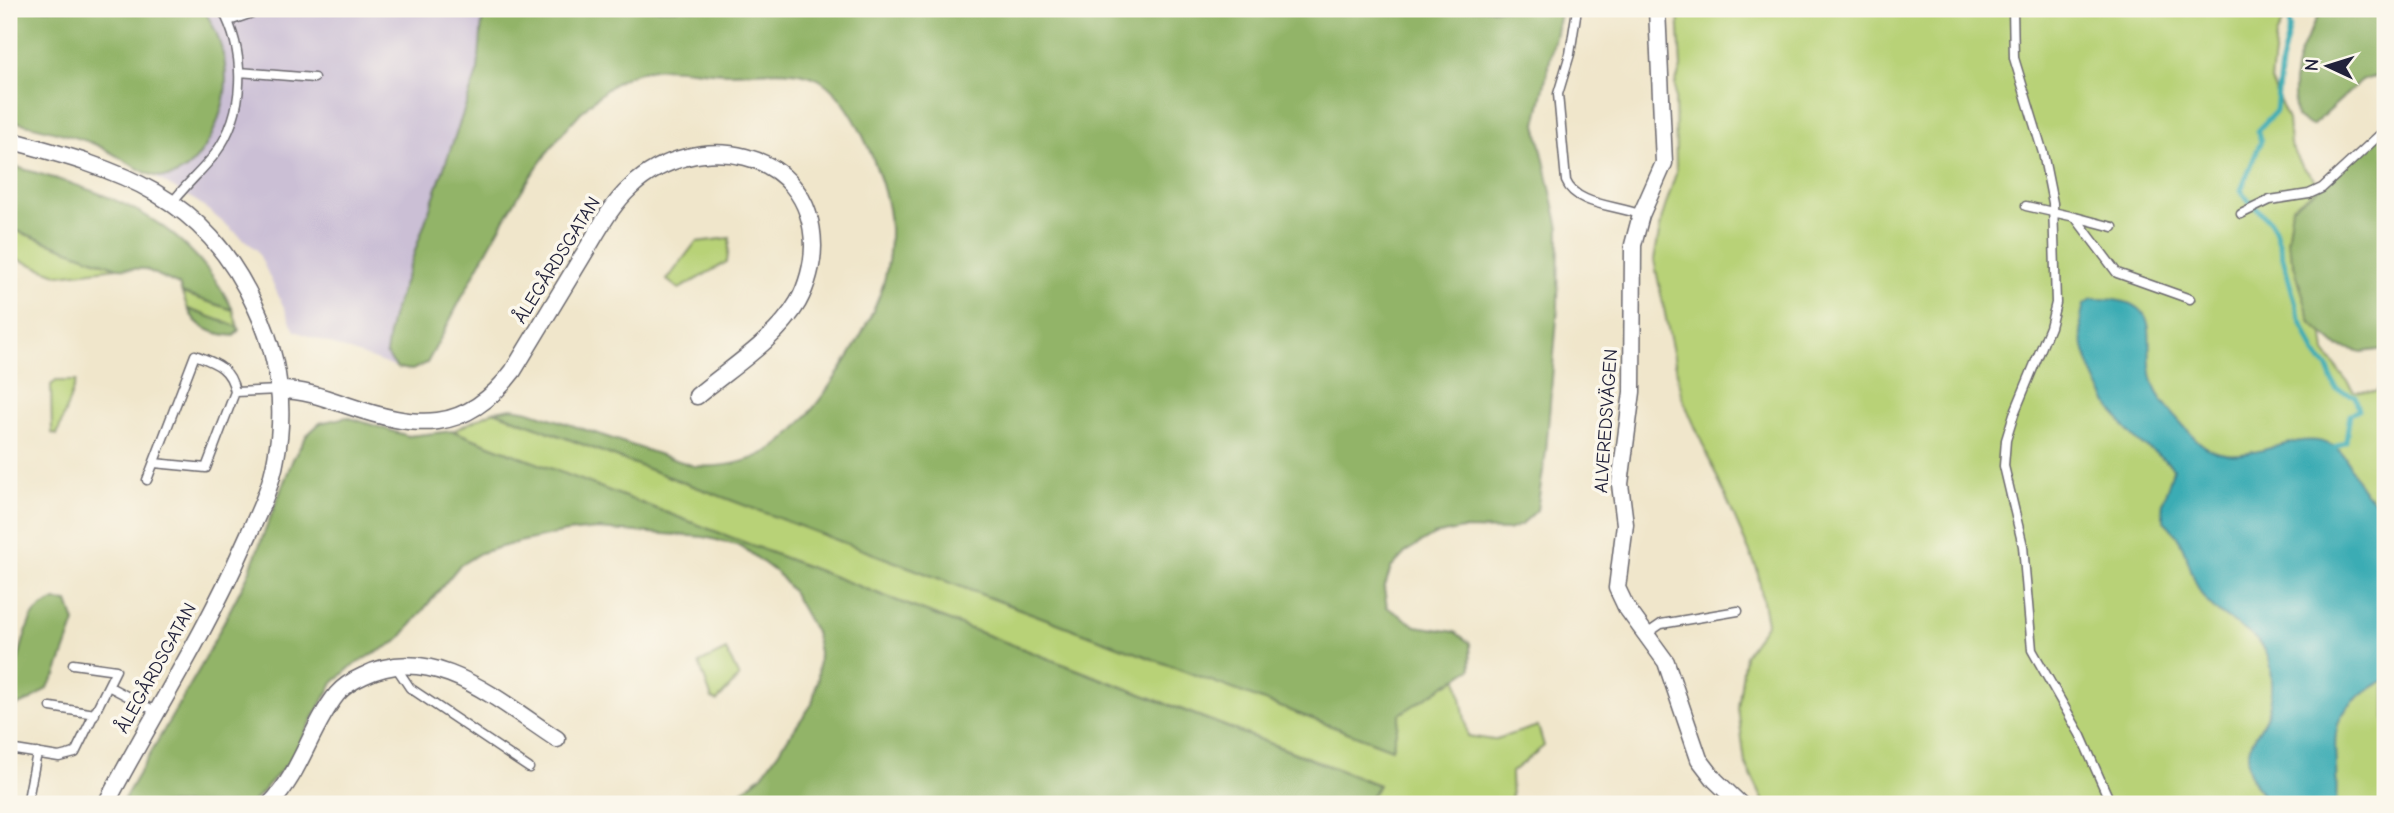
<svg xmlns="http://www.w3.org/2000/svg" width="2394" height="813" font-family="'Comic Neue',sans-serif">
  <rect width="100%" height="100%" fill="#fbf7ec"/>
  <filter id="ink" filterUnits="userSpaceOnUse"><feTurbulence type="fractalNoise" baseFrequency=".0143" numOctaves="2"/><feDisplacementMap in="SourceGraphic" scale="14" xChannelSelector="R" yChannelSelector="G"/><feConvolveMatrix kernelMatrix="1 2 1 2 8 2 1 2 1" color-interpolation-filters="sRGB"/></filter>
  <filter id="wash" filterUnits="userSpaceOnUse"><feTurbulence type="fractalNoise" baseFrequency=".00686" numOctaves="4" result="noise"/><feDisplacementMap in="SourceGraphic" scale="28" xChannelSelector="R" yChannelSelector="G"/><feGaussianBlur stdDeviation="1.57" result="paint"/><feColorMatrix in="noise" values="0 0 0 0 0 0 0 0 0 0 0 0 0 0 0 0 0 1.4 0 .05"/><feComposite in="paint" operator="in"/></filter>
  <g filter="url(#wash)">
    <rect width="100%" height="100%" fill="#f0e6cb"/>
    <path fill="#cbbfd5" d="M203,9H483L478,70L386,354L397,368L295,331L257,250L198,202L151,175H167L194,163L215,130L224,103L226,70L222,45Z"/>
    <path fill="#b8d277" stroke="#6d7a59" stroke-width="2" d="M1678,9H2288L2276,36L2271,81L2288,120L2290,144L2302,166L2341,208L2321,321L2325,352L2354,391L2375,392L2385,385V804H1765L1745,763L1738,708L1745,655L1767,623L1757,569L1682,397L1654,260L1662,217L1676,173L1675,84L1681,68Z
      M9,228L117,268L59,275L9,256Z
      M730,238L727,262L679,289L667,280L696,242Z
      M182,293L233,310L238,327L188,309Z
      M56,381H76L57,435L52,433L51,385Z
      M494,411L1392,749L1400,714L1457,676L1468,736L1493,740L1538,726L1544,746L1511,773L1512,804H1367L1377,784L453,431Z
      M726,650L739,677L717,701L712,699L699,663Z"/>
    <path fill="#92b468" stroke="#5a6b52" stroke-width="2" d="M9,9H203C224,39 232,76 221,111C213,139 187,190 149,174C129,165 112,151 92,143C65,133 36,127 9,120Z
      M483,9H1561L1536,124L1559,228L1558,306L1546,452L1537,510L1521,525L1508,530L1462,529L1434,535L1407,551L1391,568L1384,589L1387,607L1416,626L1455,632L1470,643L1471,669L1400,714L1392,749L494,411L512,408L529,411L694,466C722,468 750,463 775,447C813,421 873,326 884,281C888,266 890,248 890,233C891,203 876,163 863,136C853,115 839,91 818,79C792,66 756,73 728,73C684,72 651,57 611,86C533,142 474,279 427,363L412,370L397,368L386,354L391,320L478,70Z
      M2322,9H2385V73L2361,81L2312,126L2296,117C2289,64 2298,54 2322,9Z
      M2385,127V349L2362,352L2337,346L2311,323L2287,241L2292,207L2332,178Z
      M9,165C104,192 185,214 233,310L182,293L179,285L145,269L117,268L9,228Z
      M188,309L238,327L239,330L234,336C214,334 197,329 188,309Z
      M347,417L408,436L453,431L1378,785L1367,804H725L762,775L812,704L818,678L819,652L815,632L792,591L777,573L741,546L704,537L597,529L566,532L519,542L480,553L459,566L398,641L353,665L333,683L289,762L251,804H121L200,668L247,577L293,459L307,435L320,423Z
      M54,601L68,602L75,622L56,675L46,689L31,700L10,708C7,698 26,627 32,617C38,608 45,605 54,601Z"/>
    <path fill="#3bacb4" stroke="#2e6778" stroke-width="2" d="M2092,299C2178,297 2136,345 2156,390C2161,402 2187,430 2197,440C2237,479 2292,425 2331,445C2351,455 2351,477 2365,492C2371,498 2379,503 2385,509V680C2315,717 2341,743 2336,804H2268C2261,793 2250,779 2248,766C2245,745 2258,734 2266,717C2272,703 2273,683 2271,668C2268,637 2234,626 2213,608C2186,584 2194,548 2164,521C2158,500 2170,488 2173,468C2161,453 2148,451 2135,439C2108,413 2070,342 2084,305Z"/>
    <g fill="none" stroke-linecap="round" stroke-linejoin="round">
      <path stroke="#3bacb4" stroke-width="5" d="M2287,9L2290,27L2281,63L2276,111L2257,131L2261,141L2241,190C2249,206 2266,213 2275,229L2299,316L2315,354L2327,366L2336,389L2355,396L2359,410L2350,414L2346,441L2334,448"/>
    </g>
  </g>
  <g filter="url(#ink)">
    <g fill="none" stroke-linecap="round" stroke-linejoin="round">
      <defs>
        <path id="lane" d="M1577,9L1570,54L1558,94L1566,181C1576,206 1618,205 1641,215
          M2013,9L2014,58L2043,153L2053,203L2056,303L2050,327L2014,414L2006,440L2004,466L2023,546L2032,650L2081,736L2111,804
          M229,21L264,9
          M239,72L314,78
          M172,203C185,185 202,171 215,154C246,112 246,53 222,9
          M2026,206L2075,217L2117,273L2190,299
          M2241,214L2270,200L2309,194L2322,188L2385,130
          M2075,217L2113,227
          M154,463L206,468L235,392
          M147,480L195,355C216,363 231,368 235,392L279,390
          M1648,633L1661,624L1738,611
          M73,664L116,670L108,686
          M396,667L410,688L529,768
          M51,707L95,714
          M9,749L59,757L75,753L108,686L157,712
          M27,804L37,753"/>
        <path id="street" d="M1657,9L1664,163L1641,215L1633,245L1632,392L1620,484L1625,524L1617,588L1626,607L1666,662L1699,759L1715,780L1740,804
          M9,140C121,170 204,194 256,308C278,355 286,406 276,458C271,489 256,518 243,547C204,636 151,718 106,804
          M279,390C304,390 323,397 346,405C416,429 465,435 513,371C536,333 559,295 582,257C597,233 610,206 631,187C694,128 812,146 813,246C813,264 807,286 798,302C776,340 730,368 697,396
          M270,804C301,773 310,728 337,694C344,686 354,680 363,676C433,640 501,703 557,739"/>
      </defs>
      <use href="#lane" stroke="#6a676d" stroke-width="11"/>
      <use href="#street" stroke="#6a676d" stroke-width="19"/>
      <use href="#lane" stroke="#fff" stroke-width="8"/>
      <use href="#street" stroke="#fff" stroke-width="16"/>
    </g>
  </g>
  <g text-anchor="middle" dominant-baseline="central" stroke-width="7" stroke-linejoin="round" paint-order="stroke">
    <g font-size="19" fill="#22223b" stroke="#fbf7ec">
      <text transform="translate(557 260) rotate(-58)">ÅLEGÅRDSGATAN</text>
      <text transform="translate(1606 421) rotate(-86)">ALVEREDSVÄGEN</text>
      <text transform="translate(156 668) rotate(-61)">ÅLEGÅRDSGATAN</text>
    </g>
  </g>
  <rect width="2394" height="813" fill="none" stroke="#fbf7ec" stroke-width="35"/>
  <g transform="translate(2328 66) rotate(274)" stroke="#fbf7ec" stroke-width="5" paint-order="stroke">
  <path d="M0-5L12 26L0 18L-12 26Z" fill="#22223b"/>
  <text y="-10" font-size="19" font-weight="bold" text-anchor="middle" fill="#22223b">N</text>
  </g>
</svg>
